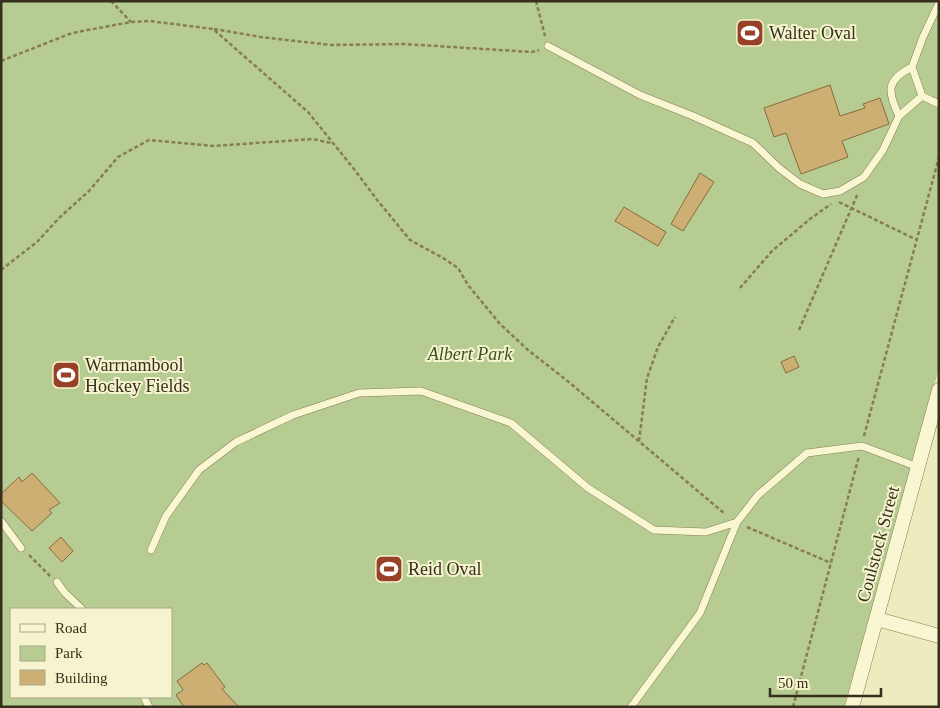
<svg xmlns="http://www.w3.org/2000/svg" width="940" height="708" font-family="Georgia,serif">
  <rect width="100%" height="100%" fill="#eeecbe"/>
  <path fill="#b7cc92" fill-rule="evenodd" d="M1,1H939V368L844,707H1ZM11,609H171V697H11Z"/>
  <path fill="#ceaf73" stroke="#876c3c" d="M830,85L840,116L865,108L863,104L880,98L889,124L842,141L848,157L801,174L786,133L774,137L764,108Z
    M700,173L714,182L683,231L671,224Z
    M624,207L666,232L658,246L615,221Z
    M794,356L799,367L786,373L781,362Z
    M32,473L60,503L49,510L52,513L32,531L1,501V494L19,477L22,482Z
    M61,537L73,551L62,562L49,548Z
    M202,663L204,665L207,663L225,687L222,689L239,707H184L176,695L183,690L177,681Z"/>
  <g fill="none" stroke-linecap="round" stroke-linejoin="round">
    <defs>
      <path id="service" d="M939,3L923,37L912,67L922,96L939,104
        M548,46L640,95L693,116L753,143L779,168L800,184L823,194L840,191L864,177L883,150L899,116L922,96
        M899,116C887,91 886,80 912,67
        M1,521L21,548
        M151,550L166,516L199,470L236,442L293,415L359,393L421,391L511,423L588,488L654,530L706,532L737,522
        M57,582L65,593L82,609
        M144,697L149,707
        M631,707L700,613L737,522L758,495L807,453L862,446L918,467"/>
      <path id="minor" d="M877,619L939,636
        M852,707L939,390"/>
    </defs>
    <use href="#service" stroke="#877c57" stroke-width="8"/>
    <use href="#minor" stroke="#877c57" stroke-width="15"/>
    <path stroke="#877c57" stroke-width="2.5" stroke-dasharray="4 2.5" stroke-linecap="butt" d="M111,1L131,22
      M536,1L545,36
      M214,29L261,37L331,45L404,44L532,52L539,50
      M1,61L72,33L131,22L150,21L213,29L308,112L354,169L378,201L410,240L443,258L458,268L468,285L500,324L528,350L570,383L725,514
      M839,202L917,240
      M1,270L37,242L60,217L89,191L118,157L149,140L214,146L313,139L331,143
      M740,288L772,251L810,219L831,204
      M799,330L858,193
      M864,436L939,157
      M639,441L647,378L658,347L675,317
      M747,527L831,563
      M29,555L50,576
      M793,707L859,456"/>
    <use href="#service" stroke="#f9f7d1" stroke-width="7"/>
    <use href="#minor" stroke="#f9f7d1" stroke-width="14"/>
  </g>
  <defs>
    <symbol id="stadium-square" viewBox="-11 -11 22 22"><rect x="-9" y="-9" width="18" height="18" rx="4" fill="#974126" stroke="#f6f4ce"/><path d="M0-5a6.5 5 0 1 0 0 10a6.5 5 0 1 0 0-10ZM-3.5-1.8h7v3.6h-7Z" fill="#fff"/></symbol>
  </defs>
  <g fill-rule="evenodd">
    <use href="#stadium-square" x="734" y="17" width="32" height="32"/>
    <use href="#stadium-square" x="50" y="359" width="32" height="32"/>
    <use href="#stadium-square" x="373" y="553" width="32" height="32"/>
  </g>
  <g text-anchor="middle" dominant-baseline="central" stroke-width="4" stroke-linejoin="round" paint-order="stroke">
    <g font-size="18" fill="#362f1c" stroke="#f6f4ce" text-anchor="start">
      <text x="769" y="33">Walter Oval</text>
      <text x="85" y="365">Warrnambool<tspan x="85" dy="21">Hockey Fields</tspan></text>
      <text x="408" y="569">Reid Oval</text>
    </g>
    <g font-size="18" font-style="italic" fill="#3a5322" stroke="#f6f4ce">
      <text x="470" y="354">Albert Park</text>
    </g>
    <g font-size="18" fill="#362f1c" stroke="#f6f4ce">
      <text transform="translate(878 544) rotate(-75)">Coulstock Street</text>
    </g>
  </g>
  <rect width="940" height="708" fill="none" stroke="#362f1c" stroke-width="5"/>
  <rect x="10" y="608" width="162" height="90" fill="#f6f4ce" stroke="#a9a587"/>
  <rect x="20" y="624" width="25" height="8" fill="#f9f7d1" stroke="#a9a587"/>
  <text x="55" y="633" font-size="15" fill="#362f1c">Road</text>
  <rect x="20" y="646" width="25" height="15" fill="#b7cc92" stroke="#a9a587"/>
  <text x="55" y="658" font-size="15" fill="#362f1c">Park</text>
  <rect x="20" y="670" width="25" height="15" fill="#ceaf73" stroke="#a9a587"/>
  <text x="55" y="683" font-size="15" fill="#362f1c">Building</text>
  <path d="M770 688v8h111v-8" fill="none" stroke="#362f1c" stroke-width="2.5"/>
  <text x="778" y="688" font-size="15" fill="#362f1c" stroke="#f6f4ce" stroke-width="4" paint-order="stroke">50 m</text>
</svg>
